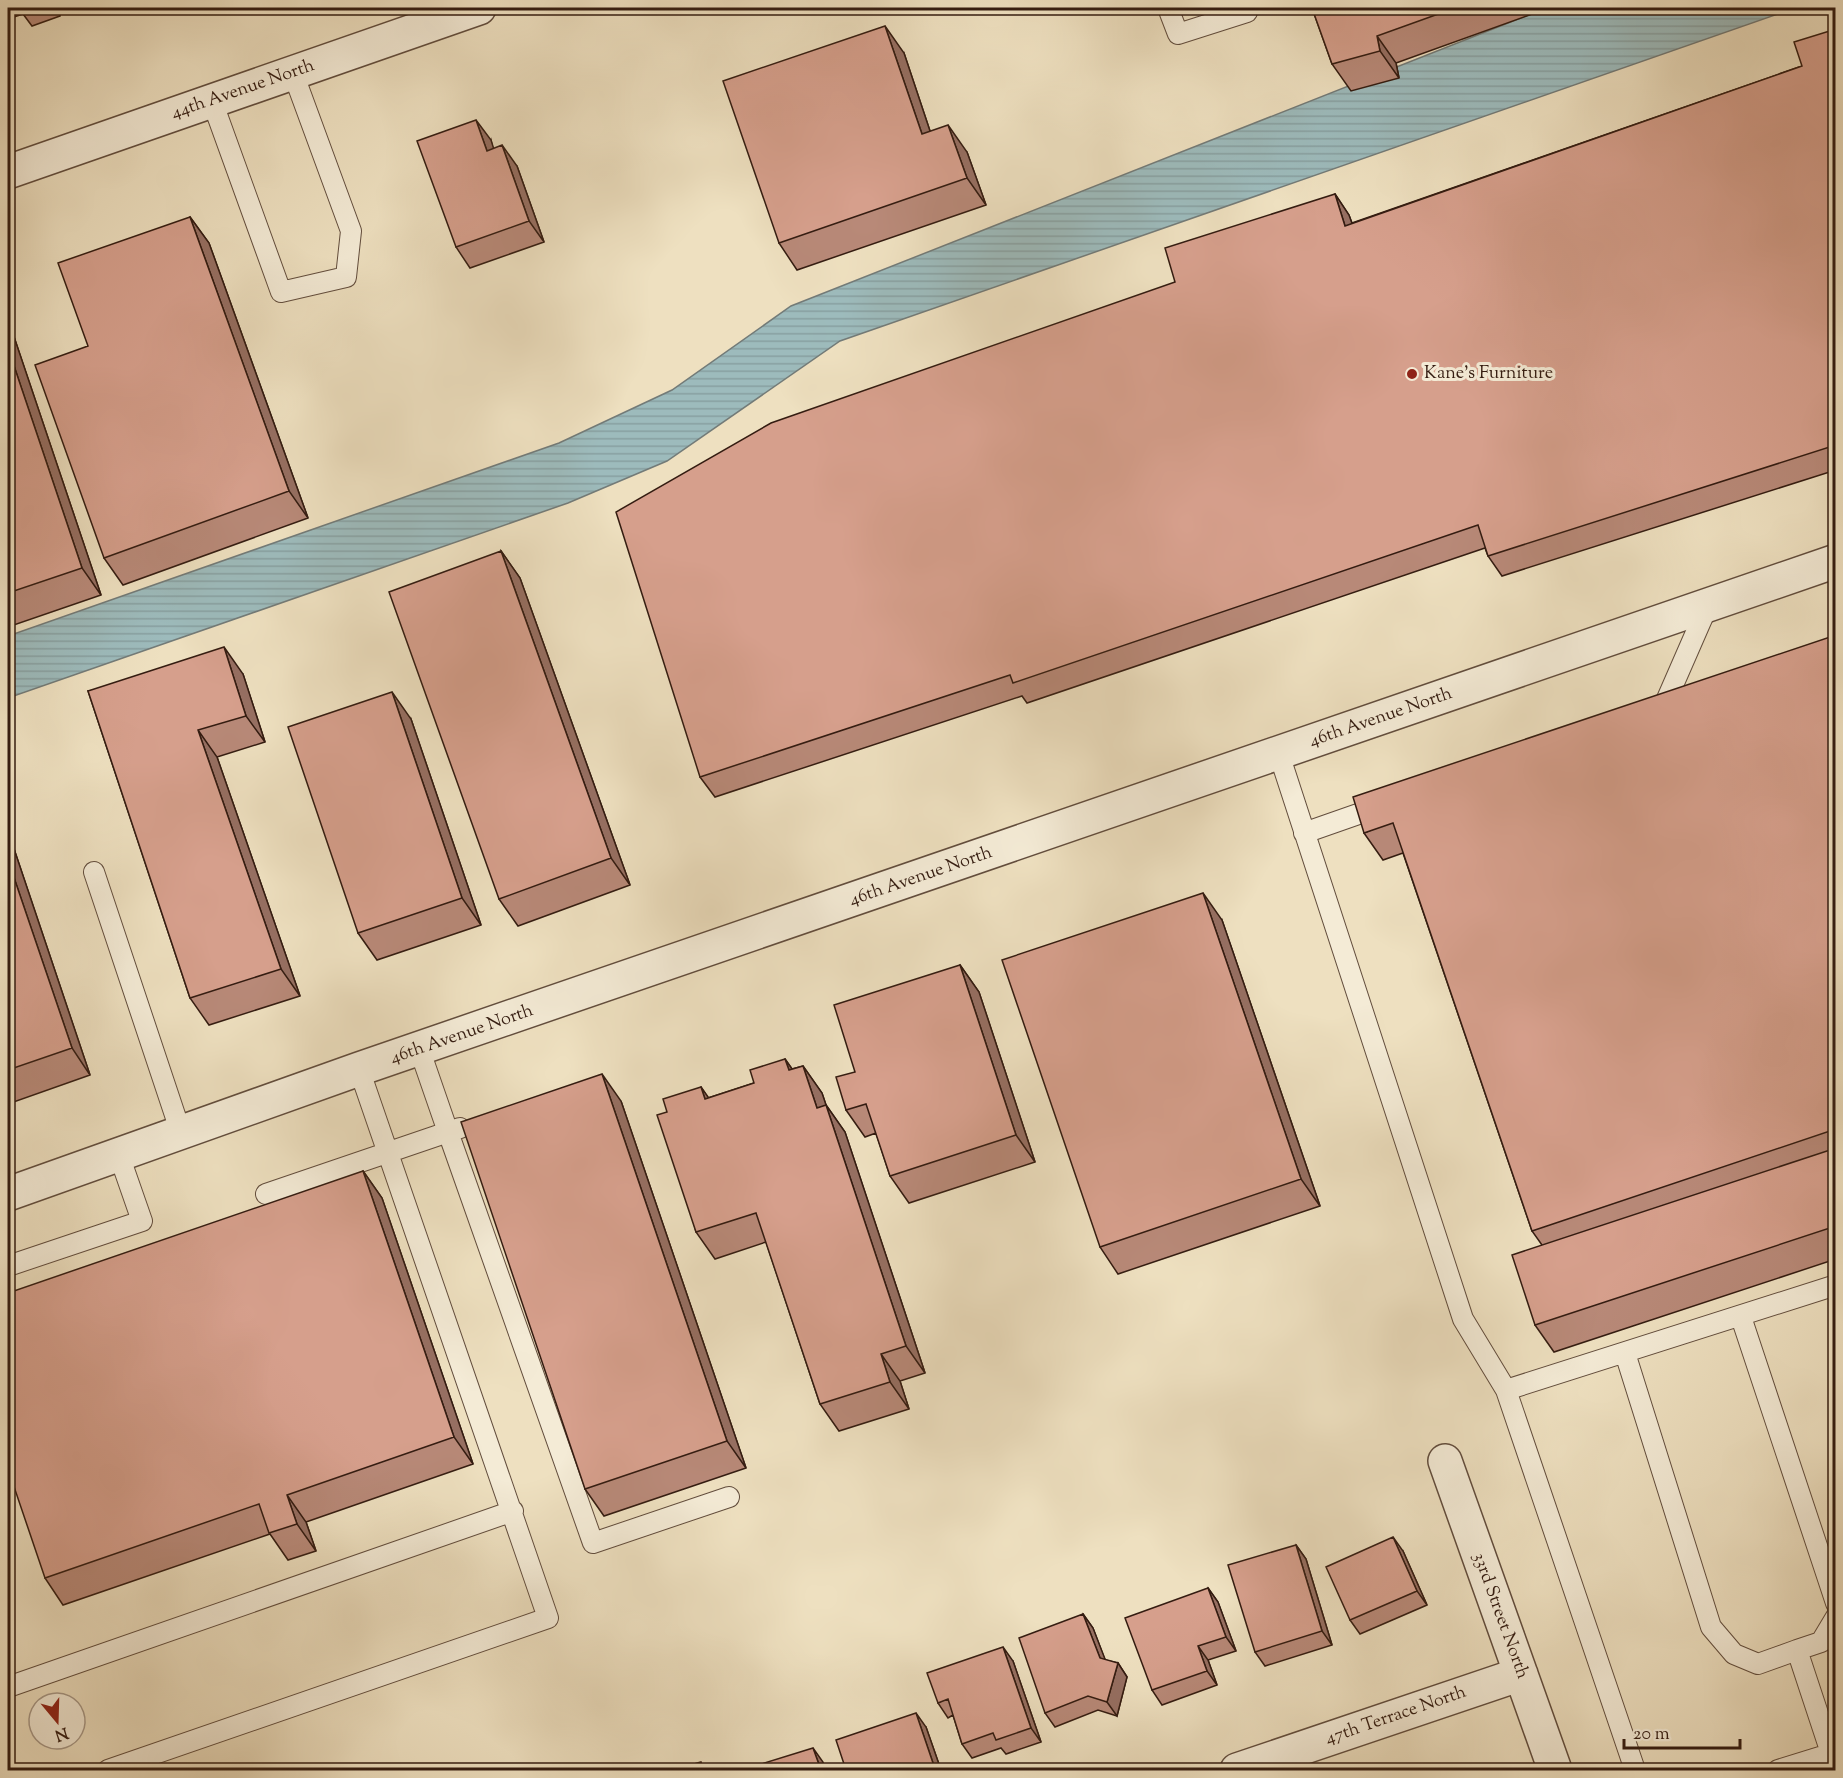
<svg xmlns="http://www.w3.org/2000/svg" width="1843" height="1778" font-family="'Sorts Mill Goudy',serif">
  <defs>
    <pattern id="water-rules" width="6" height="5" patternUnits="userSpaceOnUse" patternTransform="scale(1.5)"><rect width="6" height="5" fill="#9dbbbc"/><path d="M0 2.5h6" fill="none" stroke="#88a0a1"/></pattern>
  </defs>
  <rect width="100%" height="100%" fill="#eee0c0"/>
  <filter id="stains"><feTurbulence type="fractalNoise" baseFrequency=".00333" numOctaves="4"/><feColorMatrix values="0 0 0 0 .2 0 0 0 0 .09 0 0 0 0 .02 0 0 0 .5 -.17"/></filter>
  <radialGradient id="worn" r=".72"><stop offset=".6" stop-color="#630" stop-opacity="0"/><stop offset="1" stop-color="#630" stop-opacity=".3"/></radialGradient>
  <path fill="url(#water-rules)" stroke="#737b78" stroke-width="1.5" d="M1546,8H1795L840,341L667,461L568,503L8,698V636L559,443L672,390L791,306Z"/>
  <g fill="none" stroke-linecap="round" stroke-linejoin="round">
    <defs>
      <path id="service" d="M1168,8L1178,34L1247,12
        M212,101L281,292L346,277L351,231L293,73
        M1658,710L1663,708L1708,605
        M1279,754L1463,1319L1506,1390L1635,1770
        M1304,833L1384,805
        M94,872L181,1133
        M420,1051L448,1132L460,1128
        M266,1194L448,1132L593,1543L729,1497
        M8,1266L142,1221L119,1155
        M1741,1317L1836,1603
        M1625,1353L1711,1627L1734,1654L1758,1664L1797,1650
        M1506,1390L1836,1285
        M8,1687L513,1511
        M1831,1753L1797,1650L1821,1642L1836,1617
        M108,1770L548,1618L359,1069
        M1778,1770L1836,1752"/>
      <path id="minor" d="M8,172L479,8
        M8,1194L359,1069L1836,561
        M1445,1461L1555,1770
        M1237,1770L1521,1674"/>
    </defs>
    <use href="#service" stroke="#624d3d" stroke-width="22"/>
    <use href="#minor" stroke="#624d3d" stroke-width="36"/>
    <use href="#service" stroke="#f4ebd6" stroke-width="20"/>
    <use href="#minor" stroke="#f4ebd6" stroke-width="33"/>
  </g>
  <path fill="#b88978" stroke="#341c11" stroke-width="1.5" d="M8,8H57L60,16L32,26L23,14L8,19Z
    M1312,8H1549L1396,63L1399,78L1351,91L1332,64Z
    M1836,29V470L1502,576L1488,556L1485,548L1027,703L1022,696L715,797L700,777L1175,282L1335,194L1349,215L1352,223L1802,66Z
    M904,53L930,131L967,152L986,205L797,270L779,243Z
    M491,140L493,149L517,166L544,242L470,268L456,247Z
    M190,217L209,243L308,518L123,585L104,558L88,346Z
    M8,319L101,595L8,627Z
    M501,551L520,578L630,885L518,926L499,899Z
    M1836,635V1259L1554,1352L1535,1325L1542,1245L1532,1231L1403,853L1383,860L1364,833Z
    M243,674L265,742L217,757L300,996L209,1025L190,998L88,691Z
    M411,719L481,925L377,960L358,933Z
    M8,831L90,1075L8,1104Z
    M1222,920L1320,1206L1118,1274L1100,1247Z
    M960,965L979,992L1035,1162L909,1203L890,1176L876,1133L865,1137L846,1110L855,1072Z
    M785,1059L792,1069L803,1066L822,1093L826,1105L845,1132L925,1373L900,1381L909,1409L839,1431L820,1404L766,1242L715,1259L696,1232L667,1112L701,1087L708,1098L754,1083Z
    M621,1101L746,1468L604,1516L585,1489Z
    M363,1171L382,1198L473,1464L306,1522L316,1551L288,1560L270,1534L63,1605L45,1578Z
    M1296,1545L1306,1559L1332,1645L1265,1666L1255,1652Z
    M1403,1551L1427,1605L1360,1634L1350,1620Z
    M1208,1588L1218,1602L1236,1651L1208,1660L1217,1685L1162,1705L1152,1690Z
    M1083,1614L1093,1628L1105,1660L1118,1663L1127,1677L1117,1716L1098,1710L1055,1727L1045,1713Z
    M1013,1661L1041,1742L1006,1754L1001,1748L972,1758L962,1744L953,1715L948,1718L938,1703Z
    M926,1727L941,1770H846Z"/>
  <path fill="#966f62" stroke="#341c11" stroke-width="1.5" d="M54,8H57L60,16Z
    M885,26L904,53L940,161L922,134Z
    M1377,36L1396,63L1399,78L1380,51Z
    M476,120L491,140L501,172L487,151Z
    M948,125L967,152L986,205L967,178Z
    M502,145L517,166L544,242L529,221Z
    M1335,194L1349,215L1360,246L1345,226Z
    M190,217L209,243L308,518L289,491Z
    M8,319L101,595L82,568L8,348Z
    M501,551L520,578L630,885L611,858Z
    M224,647L243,674L265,742L246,716Z
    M392,692L411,719L481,925L462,898Z
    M198,730L217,757L300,996L281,969Z
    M8,831L90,1075L72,1048L8,860Z
    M1203,893L1222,920L1320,1206L1301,1179Z
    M960,965L979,992L1035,1162L1016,1135Z
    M785,1059L804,1086L789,1070Z
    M803,1066L822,1093L836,1135L817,1108Z
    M602,1074L621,1101L746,1468L727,1441Z
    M701,1087L720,1114L705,1099Z
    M826,1105L845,1132L925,1373L906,1346Z
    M363,1171L382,1198L473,1464L454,1437Z
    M881,1354L900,1381L909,1409L890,1382Z
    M287,1495L306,1522L316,1551L297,1524Z
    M1393,1537L1403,1551L1427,1605L1417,1591Z
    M1296,1545L1306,1559L1332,1645L1322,1631Z
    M1208,1588L1218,1602L1236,1651L1226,1637Z
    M1083,1614L1093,1628L1110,1672L1100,1658Z
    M1198,1646L1208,1660L1217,1685L1207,1671Z
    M1003,1647L1013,1661L1041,1742L1031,1728Z
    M1118,1663L1127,1677L1117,1716L1107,1702Z
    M916,1713L926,1727L941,1770H937L934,1766Z
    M813,1748L823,1762L826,1770H821Z"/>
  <path fill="#d69f8c" stroke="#341c11" stroke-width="1.5" d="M1312,8H1455L1377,36L1380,51L1332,64Z
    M885,26L922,134L948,125L967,178L779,243L723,81Z
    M1836,29V445L1488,556L1478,525L1013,683L1010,675L700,777L616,512L771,423L1175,282L1165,248L1335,194L1345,226L1802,66L1794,42Z
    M476,120L487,151L502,145L529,221L456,247L417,141Z
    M190,217L289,491L104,558L35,365L88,346L58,263Z
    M8,348L82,568L8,593Z
    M501,551L611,858L499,899L389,592Z
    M1836,635V1129L1532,1231L1393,823L1364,833L1353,797Z
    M224,647L246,716L198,730L281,969L190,998L88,691Z
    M392,692L462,898L358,933L288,727Z
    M8,860L72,1048L8,1070Z
    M1203,893L1301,1179L1100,1247L1002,960Z
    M960,965L1016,1135L890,1176L866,1104L846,1110L836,1077L855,1072L834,1005Z
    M785,1059L789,1070L803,1066L817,1108L826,1105L906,1346L881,1354L890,1382L820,1404L756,1213L696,1232L657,1115L667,1112L663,1099L701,1087L705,1099L754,1083L750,1070Z
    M602,1074L727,1441L585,1489L461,1122Z
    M1836,1148V1226L1535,1325L1512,1255Z
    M363,1171L454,1437L287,1495L297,1524L269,1533L259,1504L45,1578L8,1469V1293Z
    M1393,1537L1417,1591L1350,1620L1326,1567Z
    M1296,1545L1322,1631L1255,1652L1228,1565Z
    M1208,1588L1226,1637L1198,1646L1207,1671L1152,1690L1125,1618Z
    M1083,1614L1100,1658L1118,1663L1107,1702L1088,1696L1045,1713L1019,1638Z
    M1003,1647L1031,1728L996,1740L993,1733L962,1744L948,1699L938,1703L927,1673Z
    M916,1713L934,1766L920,1770H846L836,1740Z
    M813,1748L821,1770H742Z
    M701,1762L704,1770H673Z"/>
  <circle fill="#8f2418" stroke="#f4ebd6" stroke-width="2" cx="1412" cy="374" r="6"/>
  <g text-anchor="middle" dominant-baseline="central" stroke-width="6" stroke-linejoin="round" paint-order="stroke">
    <g font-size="18" fill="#341c11" stroke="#f4ebd6">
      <text transform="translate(243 90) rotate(-19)">44th Avenue North</text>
      <text transform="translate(1381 718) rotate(-19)">46th Avenue North</text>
      <text transform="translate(921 877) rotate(-19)">46th Avenue North</text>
      <text transform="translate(462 1035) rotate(-19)">46th Avenue North</text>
      <text transform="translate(1500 1616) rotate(70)">33rd Street North</text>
      <text transform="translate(1396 1716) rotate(-19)">47th Terrace North</text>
    </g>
    <g font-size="18" fill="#341c11" stroke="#f4ebd6" text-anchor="start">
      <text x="1424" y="374">Kane's Furniture</text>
    </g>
  </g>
  <rect width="1843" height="1778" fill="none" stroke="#eee0c0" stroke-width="30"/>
  <rect x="9" y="9" width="1825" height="1760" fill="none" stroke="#341c11" stroke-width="3"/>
  <rect x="15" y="15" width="1813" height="1748" fill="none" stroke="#341c11" stroke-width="1.5"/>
  <g transform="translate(57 1721) rotate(161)"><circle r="28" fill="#f4ebd6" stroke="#a79887" stroke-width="1.5"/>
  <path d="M0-4.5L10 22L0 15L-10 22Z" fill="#8f2418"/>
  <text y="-9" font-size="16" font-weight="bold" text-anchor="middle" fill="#341c11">N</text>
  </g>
  <path d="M1624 1739v9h116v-9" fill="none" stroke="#341c11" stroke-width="3"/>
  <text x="1633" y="1739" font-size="18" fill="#341c11" stroke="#f4ebd6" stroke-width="4.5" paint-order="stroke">20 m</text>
  <rect width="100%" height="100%" filter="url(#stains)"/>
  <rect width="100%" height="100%" fill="url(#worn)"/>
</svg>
